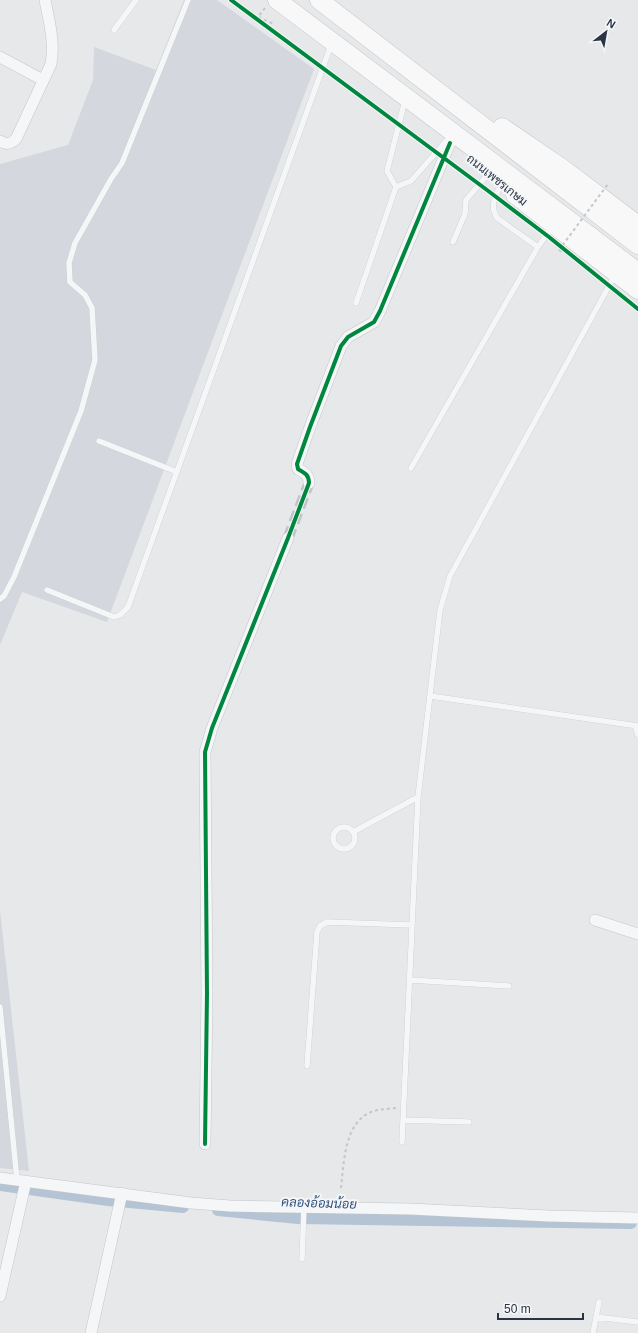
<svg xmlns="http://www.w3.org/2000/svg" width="638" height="1333" font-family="Arial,Sarabun,sans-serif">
  <rect width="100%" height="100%" fill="#e6e8ea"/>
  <path fill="#d4d7dd" d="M184,0H217L314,69L107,622L22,592L0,645V164L68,145L93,80L94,47L156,70Z
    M0,911L29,1171L0,1168Z"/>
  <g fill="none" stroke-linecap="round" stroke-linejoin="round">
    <path stroke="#b4c4d5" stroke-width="12" d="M0,1185L108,1200L183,1207
      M218,1210L298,1218L631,1223"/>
    <path stroke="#c1c4c9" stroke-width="11" stroke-dasharray="11 5.5" stroke-linecap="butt" d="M288,538L309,483"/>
    <defs>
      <path id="lane" d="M114,30L136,0
        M501,184C496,197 489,205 497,218L538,247
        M396,187L411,181L447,140
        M453,242L465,214L466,200L488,174
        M356,303L396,187L387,171L404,104
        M99,441L177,472
        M411,468L538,247L552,227
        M47,590L114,617L120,615L128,607L331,45
        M0,599L4,596L14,577L81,411L95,360L92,308L85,295L70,282L69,263L75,243L111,179L122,163L188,0
        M430,696L638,726
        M635,726L638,735
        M333 838a11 11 0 1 1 22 0a11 11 0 1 1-22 0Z
        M353,832L418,797
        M410,980L509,986
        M0,1007L17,1180
        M307,1066L317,932L320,926L327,922L412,925
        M403,1120L469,1122
        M402,1142L418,797L440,610L450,576L615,275
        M302,1259L304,1207
        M596,1317L638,1322
        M593,1333L599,1302"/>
      <path id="street" d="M0,57L43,80
        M0,141C7,145 10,144 16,139L51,64C55,42 49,21 45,0
        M309,483C309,475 305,473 298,469L297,464L310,427L341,346L348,337L374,322L380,311L450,143
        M595,920L638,934
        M205,1144L207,993L205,752L212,728L288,538
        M0,1178L191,1203L230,1206L410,1209L549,1216L638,1218
        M0,1296L26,1181
        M91,1333L122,1193"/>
      <path id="primary" d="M277,0L638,272
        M319,0L638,245
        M502,127L562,168L638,225
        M515,195L638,290"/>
    </defs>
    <use href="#lane" stroke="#c4c6c8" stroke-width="6"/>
    <use href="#street" stroke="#c4c6c8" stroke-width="12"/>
    <use href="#primary" stroke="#c2c5c8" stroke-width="19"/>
    <path stroke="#c5c6ca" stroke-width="2" stroke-dasharray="3 3" stroke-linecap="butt" d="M265,8L258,17L274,24
      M559,250L565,253
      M341,1188C344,1163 344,1123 371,1112C379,1109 388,1109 396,1108"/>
    <use href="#lane" stroke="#f5f6f7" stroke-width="5.5"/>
    <use href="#street" stroke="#f5f6f7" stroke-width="11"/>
    <use href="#primary" stroke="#f8f8f8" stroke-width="18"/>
    <path stroke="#c5c6ca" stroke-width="2" stroke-dasharray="3 3" stroke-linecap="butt" d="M559,250L608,184"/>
    <defs>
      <path id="cycleway" d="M231,0L487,190L549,237L638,309
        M205,1144L207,993L205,752L212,728L288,538L309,483C309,475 305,473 298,469L297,464L310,427L341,346L348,337L374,322L380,311L450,143"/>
    </defs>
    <use href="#cycleway" stroke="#f4f6f9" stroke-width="6"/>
    <use href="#cycleway" stroke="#00873e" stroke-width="4"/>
  </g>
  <g text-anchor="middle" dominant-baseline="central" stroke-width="4" stroke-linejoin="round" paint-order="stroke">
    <g font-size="12" fill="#2b3445" stroke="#f4f6f9">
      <text transform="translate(497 180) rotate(39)">ถนนเพชรเกษม</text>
    </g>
    <g font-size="13" font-style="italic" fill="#34527a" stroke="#f4f6f9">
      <text transform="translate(319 1203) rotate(2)">คลองอ้อมน้อย</text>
    </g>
  </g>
  <g transform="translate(606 32) rotate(31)" stroke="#f4f6f9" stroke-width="3" paint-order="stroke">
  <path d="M0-3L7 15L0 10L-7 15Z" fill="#2b3445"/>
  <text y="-6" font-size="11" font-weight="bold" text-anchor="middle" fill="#2b3445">N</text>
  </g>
  <path d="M498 1313v6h85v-6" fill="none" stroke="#2b3445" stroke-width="2"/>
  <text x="504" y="1313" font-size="12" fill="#2b3445" stroke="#f4f6f9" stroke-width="3" paint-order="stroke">50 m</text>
</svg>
